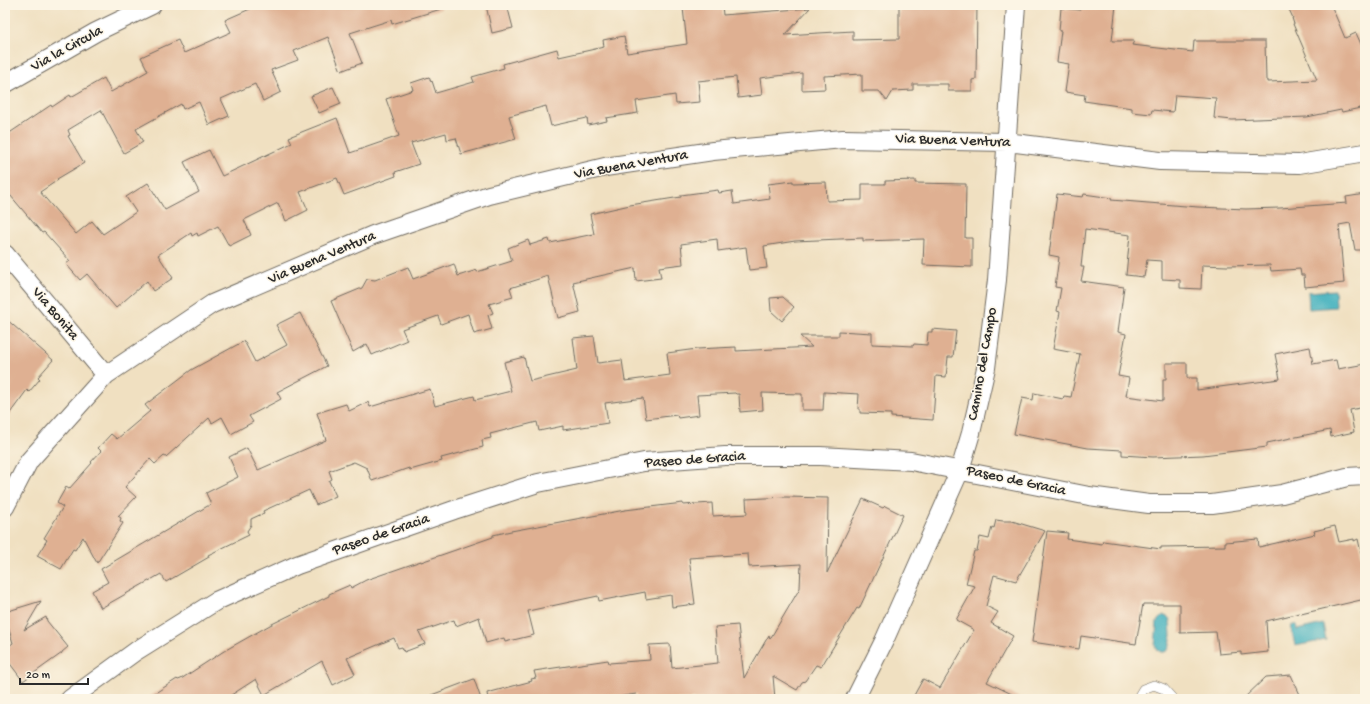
<svg xmlns="http://www.w3.org/2000/svg" width="1370" height="704" font-family="'Gochi Hand',sans-serif">
  <rect width="100%" height="100%" fill="#fcf5e5"/>
  <filter id="ink" filterUnits="userSpaceOnUse"><feTurbulence type="fractalNoise" baseFrequency=".025" numOctaves="2"/><feDisplacementMap in="SourceGraphic" scale="8" xChannelSelector="R" yChannelSelector="G"/><feConvolveMatrix kernelMatrix="1 2 1 2 8 2 1 2 1" color-interpolation-filters="sRGB"/></filter>
  <filter id="wash" filterUnits="userSpaceOnUse"><feTurbulence type="fractalNoise" baseFrequency=".012" numOctaves="4" result="noise"/><feDisplacementMap in="SourceGraphic" scale="16" xChannelSelector="R" yChannelSelector="G"/><feGaussianBlur stdDeviation="0.9" result="paint"/><feColorMatrix in="noise" values="0 0 0 0 0 0 0 0 0 0 0 0 0 0 0 0 0 1.4 0 .05"/><feComposite in="paint" operator="in"/></filter>
  <g filter="url(#wash)">
    <rect width="100%" height="100%" fill="#f0e0c1"/>
    <path fill="#41b0be" stroke="#366e74" d="M1335,290L1336,307L1309,309L1308,292Z
      M1163,615L1169,618L1170,621C1170,628 1175,653 1162,652C1159,652 1157,649 1155,646L1157,621Z
      M1296,624L1297,630L1323,624L1326,640L1295,646L1291,626Z"/>
    <g id="blocks">
      <path fill="#dfb092" d="M259,5H440L441,9L392,24L391,20L350,33L362,63L341,71L328,37L294,51L298,60L271,70L281,92L263,101L255,84L221,99L229,116L209,125L199,102L183,109L181,104L136,129L143,142L124,153L101,110L68,130L70,135L68,136L84,163L57,179L58,180L40,192L76,234L92,221L103,234L136,212L126,197L148,183L165,210L199,192L184,162L209,150L222,176L292,143L289,137L337,118L350,153L399,136L386,99L413,90L411,83L429,77L431,82L432,81L436,93L474,82L472,77L504,68L503,64L557,49L559,57L604,47L603,40L624,36L627,53L687,44L683,8L722,5L723,15L810,8L785,35L853,31V40L899,39V5H977L976,79L972,80V91H948V84H913V90L893,91L887,101L879,91H862V74L824,76L825,89L802,90V73L760,78L762,95L738,98L736,77L698,81L700,102L676,104L675,95L636,101L638,113L606,118L607,121L588,125L587,118L551,126L546,106L509,116L516,139L461,154L456,138L447,140L446,133L411,143L419,164L395,172L396,176L344,195L337,178L300,192L308,210L286,221L278,203L244,220L251,235L229,246L218,226L198,236L197,233L192,236L191,233L158,255L173,278L153,291L147,281L116,308L87,274L80,280L66,264L70,261L44,232L42,233L5,189V136L51,105L52,107L70,95L71,97L104,78L111,92L148,71L141,57L178,40L184,53L231,32L225,20Z
        M486,5H507L513,28L492,33Z
        M1080,5H1116L1112,41H1134L1132,45L1193,52L1194,41H1265L1266,80H1268V82L1317,80L1293,24H1294L1292,18H1293L1287,5H1331L1345,38L1356,33L1365,53V107L1342,112L1341,110L1307,117L1232,120L1214,118L1216,98L1175,95L1173,112L1152,110L1151,114L1132,112V108L1084,101L1085,95L1065,92L1069,64L1057,62L1061,31H1059L1061,8L1080,10Z
        M333,87L341,104L319,113L311,96Z
        M915,180V183L966,184L965,238H972V267L923,265L924,239L863,241V238L795,241L764,246L767,268L749,270L746,247L718,251L717,239L681,244L683,264L659,267L661,278L636,281L635,268L573,282L580,312L558,318L548,276L510,288L513,297L489,304L493,313L488,315L492,329L474,334L468,314L441,324L438,316L402,329L407,340L372,355L367,344L353,352L331,301L362,288L367,279L375,280L408,267L413,279L454,264L458,276L477,270V272L512,261L508,248L528,240L530,245L549,239L550,243L594,234L590,214L630,205L681,197V195L718,190L719,193L732,191L734,204L770,199L768,184L793,181V183L826,182L827,201L862,200V184H885V181Z
        M1057,194L1083,197L1084,194L1112,198L1111,200L1198,207L1246,209L1280,208L1347,203L1346,197L1365,194V250H1355L1350,223L1339,225L1344,283L1305,287L1304,275H1301L1300,269L1271,271L1270,265L1227,266L1202,265L1201,289L1180,288V280L1162,279V261L1147,260L1144,277L1126,275L1130,235L1085,229L1081,267H1084L1081,281L1124,287L1118,332L1126,334L1118,376L1129,378L1126,396L1163,401V379H1166V363H1187V378H1197V390L1280,379L1275,354L1310,347L1313,364L1336,360L1338,369L1365,364V407L1350,410L1354,432L1331,437L1330,430L1267,443V447L1203,455L1153,457L1122,455V450L1088,448L1014,434L1022,398L1033,400L1034,393L1063,399L1064,396L1071,397L1080,354L1053,349L1060,312L1057,311L1061,288L1055,287L1059,257L1049,255Z
        M783,297L794,307L782,321L771,311L770,298Z
        M300,313L327,366L277,392L281,399L249,416L253,422L231,434L222,417L212,423L209,418L166,457L164,456L155,464L150,459L125,487L136,497L118,516L121,518L120,521L123,523L97,563L83,537L75,550L73,549L61,569L37,556L47,540L44,538L63,507L57,503L66,487L69,489L92,463L91,462L101,451L98,448L111,434L117,439L150,411L145,405L191,370L244,341L255,362L287,345L276,325Z
        M5,318L53,360L38,377L40,379L29,392L27,390L5,420Z
        M932,329L956,331L953,357H948L946,377L936,376L933,420L891,417V414L860,413V409H858L859,394L824,392L823,410H802V394L762,393L763,410L740,412L739,394H736L735,393L697,395L699,415L678,418L677,415L646,419L643,398L605,403L608,423L563,430V426L539,431L537,422L490,434L491,438L482,440L483,447L441,458L442,461L410,470L409,468L372,481L367,468L354,462L329,471L332,479L329,481L336,496L316,505L309,490L263,511L264,513L251,519V525L247,531L249,535L208,555L209,557L166,582L161,574L101,608L92,591L108,582L101,569L211,504L206,493L238,477L229,457L247,448L258,470L326,440L317,413L346,404L349,411L368,402L370,407L430,389L435,406L474,396L475,400L511,391L504,362L524,357L530,381L577,370L573,338L594,336L598,363L622,360L625,381L670,375L667,353L697,349L736,347V351L812,347L800,336H839V331L872,333V344L913,346L914,344L927,345L928,332H932Z
        M786,497L828,498L827,573L863,499L883,508L885,506L903,515L859,609L857,608L821,667L816,665L805,681L802,682L797,690L773,676L775,699H636V694L606,699H488L487,693L532,681L531,679L536,678L534,671L608,660L609,663L650,660L649,645L670,644L672,668L718,663L715,627L738,625L744,678L769,635L770,639L800,588L801,564L749,567L748,554L689,558L695,604L672,607L671,595L646,599L645,592L599,601L598,596L528,611L534,635L505,642L504,638L486,643L479,617L456,626L454,620L419,632L425,644L404,652L402,647L398,648L394,638L347,658L355,674L333,685L322,661L264,695L256,679L225,699H146L177,679L178,680L181,679L224,651L270,625L329,596V594L350,585L351,588L366,580L421,561V562L493,537V535L511,531L625,510L683,503V505L712,503L713,516L747,514L746,499Z
        M996,520L1003,521H1012L1045,531L1016,581L994,575L986,606L998,612L991,623L1013,636L987,682L1022,699H912L923,679L940,688L974,630L956,620L975,586L966,584L974,551H977L980,537L989,539L992,527L994,528Z
        M1335,526L1339,542L1354,539V541L1358,539L1365,571V599L1301,614L1300,613L1266,621L1268,652L1241,655V652L1219,654L1216,632L1180,633V604H1143L1136,644L1081,636L1079,649L1032,642L1047,531L1068,533L1067,539L1102,544L1103,541L1161,549V547L1225,546V542L1258,539L1259,547L1315,534L1314,531Z
        M41,601L24,630L46,617L47,621L68,647L62,652V653L23,681L5,657V649L13,643L5,617V612Z
        M1291,675L1302,699H1243L1266,677Z
        M474,679L481,699H426V697Z"/>
    </g>
  </g>
  <g filter="url(#ink)">
    <use href="#blocks" fill-opacity="0" stroke="#706a60" stroke-width="1"/>
    <g fill="none" stroke-linecap="round" stroke-linejoin="round">
      <defs>
        <path id="lane" d="M1137,699L1143,689L1154,685L1164,689L1173,699"/>
        <path id="street" d="M5,84L96,32L152,5
          M5,254L106,375
          M5,507L29,461L106,375L212,304L373,235L489,195L605,167L713,151L843,139L1007,142L1160,161L1299,164L1365,153
          M70,699L136,651L216,601L297,565L454,510L538,483L644,462L725,456H820L911,461L1089,496L1149,504H1212L1282,494L1347,477L1365,476
          M855,699L884,641L960,470L971,433L986,368L997,280L1016,5"/>
      </defs>
      <use href="#lane" stroke="#706a60" stroke-width="10"/>
      <use href="#street" stroke="#706a60" stroke-width="20"/>
      <use href="#lane" stroke="#fff" stroke-width="9"/>
      <use href="#street" stroke="#fff" stroke-width="18"/>
    </g>
  </g>
  <g text-anchor="middle" dominant-baseline="central" stroke-width="3" stroke-linejoin="round" paint-order="stroke">
    <g font-size="15" fill="#2b2b2b" stroke="#fcf5e5">
      <text transform="translate(67 49) rotate(-29)">Via la Circula</text>
      <text transform="translate(953 141) rotate(2)">Via Buena Ventura</text>
      <text transform="translate(631 165) rotate(-10)">Via Buena Ventura</text>
      <text transform="translate(322 258) rotate(-23)">Via Buena Ventura</text>
      <text transform="translate(55 314) rotate(50)">Via Bonita</text>
      <text transform="translate(983 364) rotate(-80)">Camino del Campo</text>
      <text transform="translate(695 460) rotate(-4)">Paseo de Gracia</text>
      <text transform="translate(1016 481) rotate(12)">Paseo de Gracia</text>
      <text transform="translate(381 535) rotate(-19)">Paseo de Gracia</text>
    </g>
  </g>
  <rect width="1370" height="704" fill="none" stroke="#fcf5e5" stroke-width="20"/>
  <path d="M20 678v6h68v-6" fill="none" stroke="#2b2b2b" stroke-width="2"/>
  <text x="26" y="678" font-size="12" fill="#2b2b2b" stroke="#fcf5e5" stroke-width="3" paint-order="stroke">20 m</text>
</svg>
